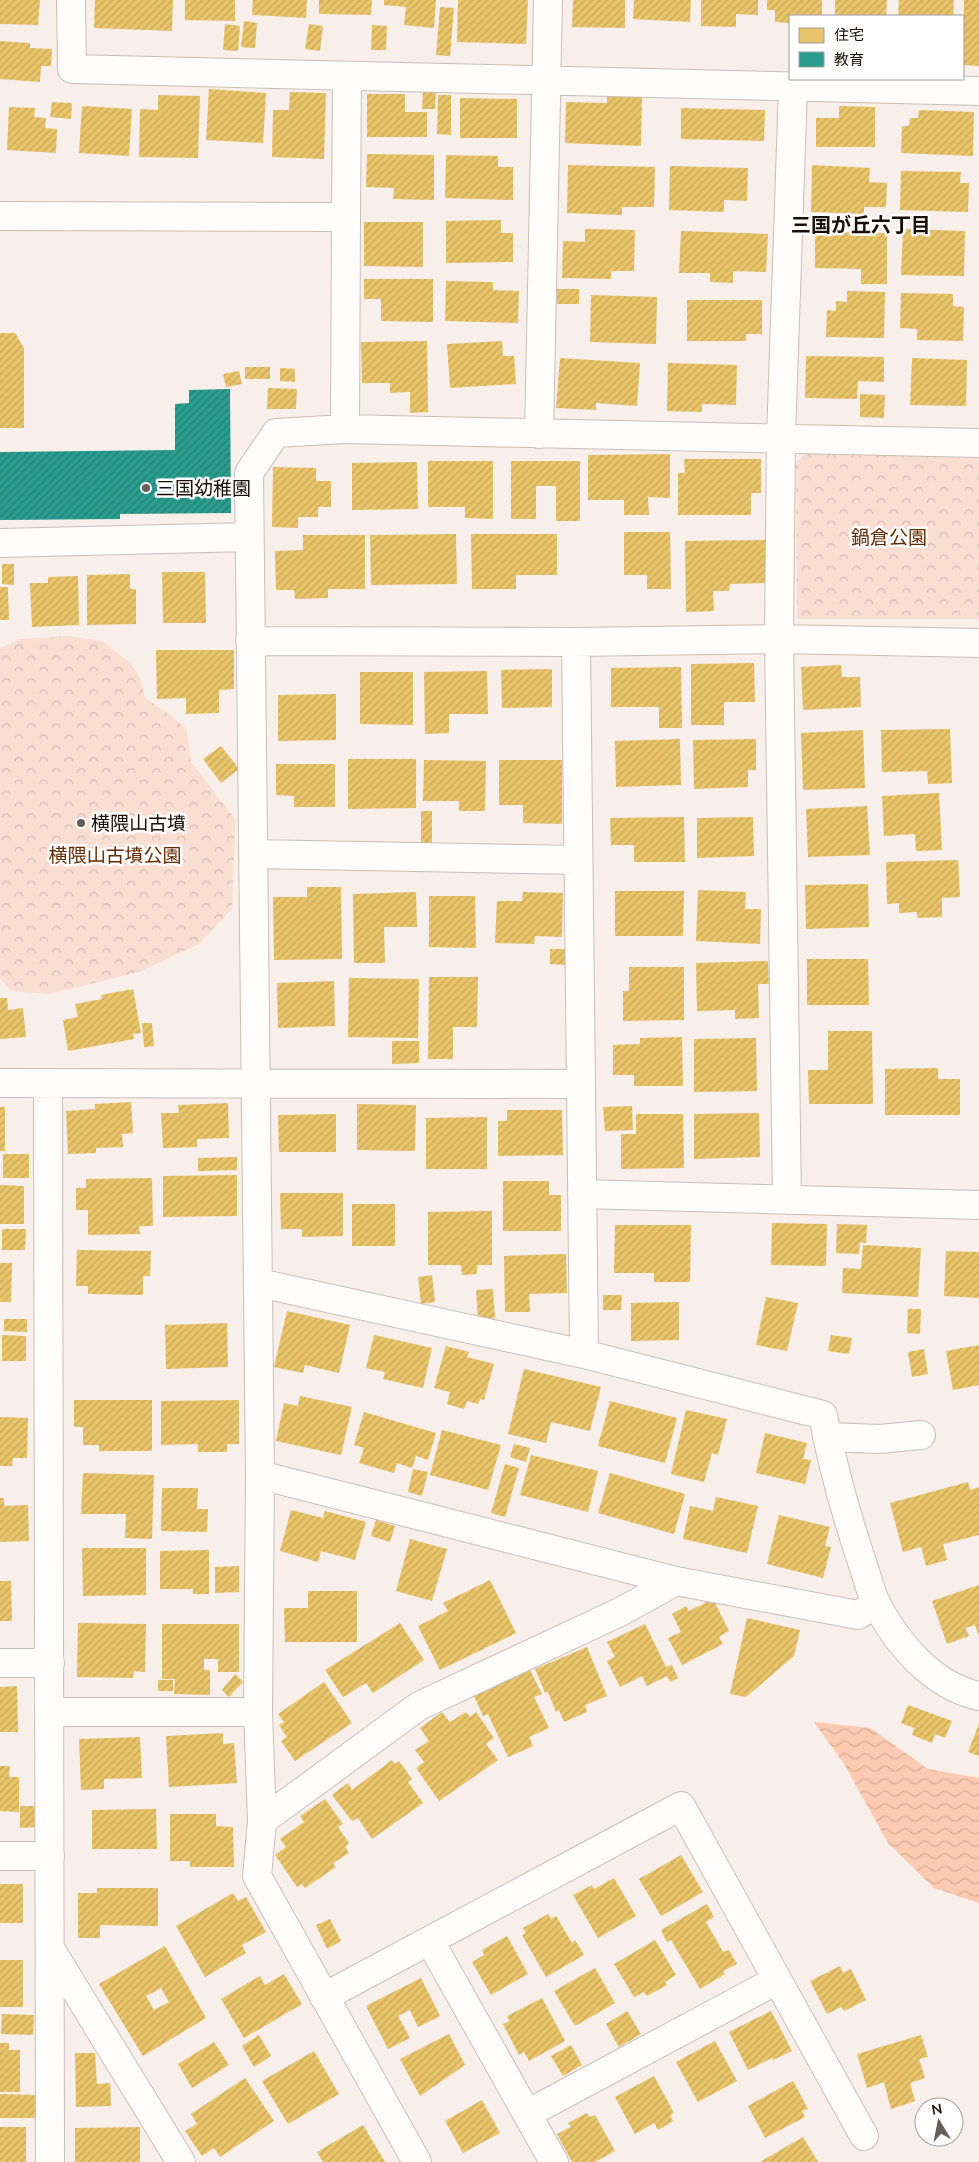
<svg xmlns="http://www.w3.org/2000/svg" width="979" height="2162" font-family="Mulish,'Noto Sans JP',sans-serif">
  <defs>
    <pattern id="forest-crowns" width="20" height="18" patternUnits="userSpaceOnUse" patternTransform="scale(1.25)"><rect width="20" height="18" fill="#f9ded1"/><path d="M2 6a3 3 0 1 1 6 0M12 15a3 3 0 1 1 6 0" fill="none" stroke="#d5bdb2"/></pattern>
    <pattern id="water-waves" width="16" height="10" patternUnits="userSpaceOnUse" patternTransform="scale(1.25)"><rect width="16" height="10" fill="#fbcab0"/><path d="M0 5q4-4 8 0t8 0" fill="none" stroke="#d7ac96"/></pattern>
    <pattern id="homes-hatch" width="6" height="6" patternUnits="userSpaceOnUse" patternTransform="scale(1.25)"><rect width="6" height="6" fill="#e9c46a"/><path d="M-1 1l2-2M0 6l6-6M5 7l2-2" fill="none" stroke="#c7a75a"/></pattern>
    <pattern id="schools-hatch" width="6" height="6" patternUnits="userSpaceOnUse" patternTransform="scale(1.25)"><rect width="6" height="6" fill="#2a9d8f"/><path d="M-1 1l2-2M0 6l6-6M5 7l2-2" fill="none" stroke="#237e73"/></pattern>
  </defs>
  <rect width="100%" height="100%" fill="#f8efeb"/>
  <path fill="url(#forest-crowns)" d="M810,451L979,458V619H797L796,462Z
    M67,636L102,641L130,663L140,677L145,698L172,716L187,730L191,762L235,819L232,909L199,944L139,972L49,994L11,991L0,978V648L21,639Z"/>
  <path fill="url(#water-waves)" d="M814,1722L870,1728L928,1769L979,1778V1903L934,1888L888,1843L844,1764Z"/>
  <path fill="url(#homes-hatch)" fill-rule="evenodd" d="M0,0H40L38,25L0,24Z
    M95,0H173L172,31L94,28Z
    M185,0H235V21L185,20Z
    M253,0H307L306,18L252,15Z
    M319,0H372L371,15L319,14Z
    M384,0H436L434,28L404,25L406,7L384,5Z
    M458,0H528L526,44L457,42Z
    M573,0H625V28L572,27Z
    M634,0H691L690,22L633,19Z
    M701,0H758V15L736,14V27L701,26Z
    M767,0H822V16H790V23L775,22V10H767Z
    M835,0H887L886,16H835Z
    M899,0H954L953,16H898Z
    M964,0H979V66L963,65Z
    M440,7L454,8L450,56L436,55Z
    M244,21L257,23L255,48L241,47Z
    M225,24L240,26L238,51L223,50Z
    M309,24L323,26L320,51L305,49Z
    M372,25L387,26L386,50H371Z
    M0,41L30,43V48L52,49L51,66H41L40,82L0,79Z
    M209,89L266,93L263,143L206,140Z
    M423,90L436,91L435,109H422Z
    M290,92L326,93L324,159L272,157L273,110H289Z
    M367,94H405V112H427V137H367Z
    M158,95L200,96L198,158L139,157L140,109L158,110Z
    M438,95H451V135L437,134Z
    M607,96L642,97L641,146L565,143L566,102L607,103Z
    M460,98L517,99V138H460Z
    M52,102L72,103L71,119L50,117Z
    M82,106L132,109L129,156L79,153Z
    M839,106L875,107V147H816V118H839Z
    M9,107L35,108L34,117L46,118L45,128L57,129L56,153L7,150Z
    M681,108L765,110L764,141L681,139Z
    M919,110L974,112L973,156L901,153L902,126H909L910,118H918Z
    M367,154L434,155V200L393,199L394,188L366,187Z
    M446,155L498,156V167H513V200L445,198Z
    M568,165L655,167L654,207H622V215L567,213Z
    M812,165L870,168L869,182L887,183L886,207H864V214L811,212Z
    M670,166L748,168L747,201L724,200V212L669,210Z
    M901,171L961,172L960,183H969L968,212L900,210Z
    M501,220V233H513V262L446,263V221Z
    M364,222H423V267L364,266Z
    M585,229L635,230L634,271H611V279L562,278L563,241L585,242Z
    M903,229L965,231L964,276L901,275Z
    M681,231L768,234L766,272L733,271V283L710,282V273H679Z
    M815,232L887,233V284H861V269L815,268Z
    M364,279H433V322L381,321V299H364Z
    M446,281L493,282V290L519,291L518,323L445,321Z
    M557,289H579V304H557Z
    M847,291L885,292L884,338L826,337L827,310L836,311V301L847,302Z
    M901,293L953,294V306L964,307L963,341L917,340V329L900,328Z
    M591,295L657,297L656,344L590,342Z
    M687,300H762V334H746V341H687Z
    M0,333H15L24,348V428H0Z
    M427,341L428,412L410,413V392L390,393V383H362L361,342Z
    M502,341L503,356H514L516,384L450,388L447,344Z
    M806,356L884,357V382L858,381L857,399L805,398Z
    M560,358L640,363L637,406L596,403V410L556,408Z
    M912,358L967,360L966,406L910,405Z
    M668,363L737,365L736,405L702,404V412L667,411Z
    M245,367H270V379H245Z
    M280,368L295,369V382L280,381Z
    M239,371L242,384L226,387L223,374Z
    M268,388L297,389L296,409H267Z
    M860,394L885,395L884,418L860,417Z
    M670,454V498L648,497L649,515H624V500H588V455Z
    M684,459H761V493H751V515H678V473H685Z
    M428,461H493V519L465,518V507H428Z
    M511,461H580V521H556V486H536V519H511Z
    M417,462L418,509L352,510V463Z
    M273,467L316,468V481H331V507H318V517H298V528L272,527Z
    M624,532H670L671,589H647V575H624Z
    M456,534L457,584L371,585L370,535Z
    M471,534H557V575H516V589H472Z
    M303,535H365V589H328V598L295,599L294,590H276L275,551L303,550Z
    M766,540L767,583L730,584L729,591H713L714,611L686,612L685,541Z
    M2,564H14V585L2,584Z
    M162,572H205L206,623H163Z
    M130,574V589H136V624L87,625V575Z
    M78,576L79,625L32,627L30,583H48V577Z
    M0,587H8L9,620H0Z
    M156,650H234V689L219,690V713L186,714V698L157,699Z
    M754,663L755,702H724V725H691V664Z
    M841,665L842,677H860L861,707L803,710L801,667Z
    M681,667L682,728H659V707H611V668Z
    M552,669V707L502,708L501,670Z
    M487,671L488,714H449V733L425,734L424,672Z
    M360,672H413V725L360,724Z
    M336,694V740L278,741V695Z
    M950,729L952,783L928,784L927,771L882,772L881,730Z
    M863,730L865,788L803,790L801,733Z
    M680,739L681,785L616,787L615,741Z
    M756,739V770H748V787L694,789L693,740Z
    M221,746L239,769L221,783L203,759Z
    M348,759H416V808L348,809Z
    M424,760L486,761L485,811H459V801H423Z
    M499,760H562V824L523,823V805H499Z
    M276,764H335V807H294V796L276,795Z
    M939,793L942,850L916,851L915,834L884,836L882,796Z
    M867,806L870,855L808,857L806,809Z
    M421,811H432V844L421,845Z
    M684,817L685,862H634V845H611L610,818Z
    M753,817L754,856L697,858V818Z
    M958,860L960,897L942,898V917L917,918V912L899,913V903L887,904L886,862Z
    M868,884L869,927L806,929L805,885Z
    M307,887H341L342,959L274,960L273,897H307Z
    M698,890L746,892L745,909H761L760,944L696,941Z
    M615,891H684L683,936H615Z
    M416,892L417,927H384L385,963H354L353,894Z
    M523,892L563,893L562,937L535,936L534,944L495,943L497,901H522Z
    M429,896H475L476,948L429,947Z
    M550,949H565V965L550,964Z
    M807,959H868L869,1005H807Z
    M768,961L769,984H758L759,1018L735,1019V1010L697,1011L696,963Z
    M629,967H684V1020L623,1021V991H629Z
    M429,977H478L477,1027H453V1059H428Z
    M349,978L419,979L418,1038L348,1037Z
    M334,981L335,1026L278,1028L277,983Z
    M133,989L141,1033L133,1034L134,1039L68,1051L63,1020L78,1017L75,1004L102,999L101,995Z
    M0,998H7L8,1010L23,1008L26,1037L0,1039Z
    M142,1023H152L154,1046L144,1047Z
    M828,1031H872L873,1104H809L808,1070H828Z
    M682,1037L683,1086H634V1075H613V1045L640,1044V1038Z
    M756,1038L757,1091L694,1092V1039Z
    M392,1041H419V1063L392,1064Z
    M938,1068V1079H960V1115H885V1069Z
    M131,1102L133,1133L122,1134L123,1147L96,1148V1153L68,1154L66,1111L95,1109V1104Z
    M228,1103L229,1138L197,1139V1147L163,1148L161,1113H179L178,1105Z
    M357,1104L416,1105L415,1151L357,1150Z
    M632,1106L633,1130L605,1131L603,1107Z
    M0,1107H5V1151H0Z
    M507,1110H562L563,1155L498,1156V1121H507Z
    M759,1113L760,1157L694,1159V1114Z
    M336,1114V1152H279L278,1115Z
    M636,1114H683L684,1168L621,1169V1134H636Z
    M487,1117V1169H426V1118Z
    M3,1154H29V1178H3Z
    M237,1157V1170L198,1171V1158Z
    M237,1175V1216L163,1217V1176Z
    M152,1178L153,1226H139L140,1234L88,1235V1210H76V1188H86V1179Z
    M503,1181H549V1195H561V1231H503Z
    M0,1185L24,1186V1224H0Z
    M280,1193H343V1236L302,1237V1229H281Z
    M352,1204H395V1246H352Z
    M492,1211V1265H477V1274L462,1275L461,1265H428V1212Z
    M772,1223L827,1224L826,1266L771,1265Z
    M837,1224L867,1225L866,1243L860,1242L859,1254L836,1253Z
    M615,1225H691L690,1282H654V1273H614Z
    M2,1229H26L25,1250H2Z
    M863,1245L921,1248L918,1297L842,1293L843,1268L861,1269Z
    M77,1250L151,1251L150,1276H143V1295L88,1294V1286H76Z
    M946,1251L979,1252V1298L944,1296Z
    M566,1254L567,1293L529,1294L530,1312H505L504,1256Z
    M0,1263H12L11,1302H0Z
    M432,1275L435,1302L421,1304L418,1277Z
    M493,1289L495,1318L478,1319L476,1290Z
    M603,1295H622L621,1310H603Z
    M766,1297L798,1303L787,1351L756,1345Z
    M679,1302V1340L631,1341V1303Z
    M908,1309H921L920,1334L907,1333Z
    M287,1311L350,1325L339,1373L305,1365L303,1373L274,1367Z
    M4,1319H27V1332L4,1331Z
    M227,1323L228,1367L166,1369L165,1325Z
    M2,1335L26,1336V1361H2Z
    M374,1335L432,1348L423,1388L383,1379L385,1372L366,1368Z
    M831,1335L852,1338L849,1354L828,1351Z
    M979,1345V1385L953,1390L946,1351Z
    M446,1346L469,1352L467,1357L494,1364L484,1400L480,1399L478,1404L467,1401L464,1409L447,1404L450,1392L434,1388Z
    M924,1349L928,1374L912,1377L908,1352Z
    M524,1369L601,1387L590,1431L551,1422L546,1443L508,1434Z
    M300,1396L352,1407L341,1455L276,1441L284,1403L298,1406Z
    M74,1400H152V1451H99V1445H83V1427H74Z
    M239,1400V1444H227V1452H198V1444L161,1445V1401Z
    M610,1401L677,1418L665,1463L598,1446Z
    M686,1410L727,1419L718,1455L712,1453L704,1482L671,1474Z
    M364,1412L436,1433L428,1460L416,1456L412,1468L397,1463L394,1473L359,1463L364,1448L354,1445Z
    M0,1417L28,1418L27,1458H13L12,1466H0Z
    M442,1430L501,1445L488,1490L430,1475Z
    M765,1433L807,1443L803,1459L811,1460L805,1484L756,1473Z
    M514,1444L530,1448L526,1462L510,1457Z
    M531,1455L598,1471L588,1512L520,1495Z
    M505,1464L519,1468L505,1517L491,1513Z
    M413,1469L428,1472L422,1496L408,1492Z
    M83,1473L154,1475L152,1539L125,1538L126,1514H81Z
    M610,1473L685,1494L674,1534L598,1513Z
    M968,1482L970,1490L979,1487V1535L943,1544L947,1560L926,1566L921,1547L903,1552L890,1503Z
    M162,1488H198L197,1509H208L207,1532L161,1531Z
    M716,1497L758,1506L747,1553L683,1539L690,1506L713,1511Z
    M0,1498H4V1506L28,1505L29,1541L0,1542Z
    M291,1510L323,1518L325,1511L366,1522L355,1560L321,1551L318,1562L280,1551Z
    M779,1515L830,1527L825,1546L831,1547L823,1578L767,1564Z
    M376,1520L395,1526L390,1542L371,1536Z
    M410,1539L447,1549L432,1601L396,1591Z
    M82,1548H146V1595L83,1596Z
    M209,1550V1594H193V1589H160V1551Z
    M239,1566V1592L215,1593V1567Z
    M490,1580L516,1633L440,1670L418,1626L448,1611L443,1603Z
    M0,1581H11L12,1621H0Z
    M979,1585V1636L975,1625L965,1628L969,1636L947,1644L932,1601Z
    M308,1591H357V1642H285L284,1608H308Z
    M713,1599L729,1631L719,1637L723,1644L682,1665L668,1638L681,1632L672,1614L686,1606L689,1611Z
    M747,1618L800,1630L794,1656L746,1697L730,1694Z
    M78,1623L146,1624L145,1672L134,1671L133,1678L77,1677Z
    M400,1623L424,1660L373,1693L366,1683L343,1697L325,1670Z
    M162,1624H239V1672H218V1659H204V1670H210V1695L174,1694L175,1679H162Z
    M645,1624L666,1667L672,1665L678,1678L670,1682L667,1676L647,1686L642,1676L620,1687L607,1661L615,1657L607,1642Z
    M587,1647L607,1696L585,1705L587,1712L564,1722L559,1710L556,1712L548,1692L545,1693L535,1669Z
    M530,1670L542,1694L534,1697L549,1728L529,1737L533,1746L508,1757L488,1714L483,1716L474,1696Z
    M235,1674L243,1682L229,1697L222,1690Z
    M158,1680H173V1691H158Z
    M324,1682L352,1723L295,1761L281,1741L287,1737L279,1725L284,1722L278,1714Z
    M17,1686L18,1732H0V1687Z
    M908,1705L952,1721L945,1738L935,1734L932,1743L912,1735L914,1728L901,1723Z
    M442,1712L450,1722L466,1712L470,1717L476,1712L494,1738L486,1744L498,1760L439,1801L416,1768L424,1762L415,1750L429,1741L420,1728Z
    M979,1724V1756L968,1752Z
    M223,1733V1744L234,1743L237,1783L169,1787L166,1736Z
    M140,1737L142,1778L104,1779V1789L81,1790L79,1739Z
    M392,1760L395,1764L399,1761L412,1779L408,1782L423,1803L372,1839L358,1818L352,1821L332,1795L348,1783L352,1790Z
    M0,1766H10L9,1777H19V1812L0,1811Z
    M325,1799L343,1824L338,1827L349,1843L345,1847L349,1853L333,1863L336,1867L305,1888L302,1884L297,1887L275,1855L286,1847L280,1839L304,1822L300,1816Z
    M20,1806H35V1827L20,1828Z
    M156,1809L157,1849H92V1810Z
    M170,1814H216V1826L233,1827L234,1867H190V1861H170Z
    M681,1855L703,1892L661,1916L639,1879Z
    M614,1878L636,1916L598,1938L573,1895L592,1885L594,1889Z
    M0,1884H23V1923H0Z
    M97,1888H158V1926L100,1925V1938H78V1893H97Z
    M233,1893L238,1901L246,1897L266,1932L242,1945L246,1953L205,1977L176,1926Z
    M707,1904L714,1917L706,1922L723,1952L729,1950L737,1964L723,1971L725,1974L700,1989L671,1940L667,1942L661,1930Z
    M548,1914L551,1919L556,1916L572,1943L575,1940L584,1955L546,1977L522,1935L526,1933L523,1928Z
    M330,1919L341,1941L327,1949L316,1925Z
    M507,1936L528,1974L491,1995L472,1962L484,1955L482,1950Z
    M655,1940L676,1975L665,1982L667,1985L647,1996L644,1992L634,1997L614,1964Z
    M165,1946L206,2018L143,2056L99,1984ZM161,1988L169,2002L154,2010L146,1996Z
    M0,1960H23V2007H0Z
    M840,1966L843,1973L851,1969L866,2000L844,2011L841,2007L827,2014L810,1981Z
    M595,1968L615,2003L575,2026L554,1991Z
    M284,1974L302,2004L244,2038L221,1999L260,1976L265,1985Z
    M421,1978L440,2016L418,2027L410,2010L398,2016L410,2038L388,2049L366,2006Z
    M542,1998L565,2041L529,2061L524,2052L519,2055L503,2024L510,2021L507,2016Z
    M627,2011L641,2034L619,2047L606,2024Z
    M771,2011L792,2051L773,2060L772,2058L748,2070L729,2032Z
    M2,2014L34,2015L33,2035L1,2034Z
    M449,2034L465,2065L420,2096L400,2059Z
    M259,2035L271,2056L254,2067L242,2046Z
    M921,2035L928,2057L919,2059L925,2078L910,2083L915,2101L891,2109L884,2082L867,2088L857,2054Z
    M715,2041L737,2081L698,2102L676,2062Z
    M214,2042L229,2065L192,2088L178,2064Z
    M0,2043H9V2050H20V2092H0Z
    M571,2045L582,2065L563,2076L551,2056Z
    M314,2051L339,2094L288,2124L262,2081Z
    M75,2053H95L97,2084L110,2083L111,2106L76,2107Z
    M654,2076L674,2113L670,2116L673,2121L658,2130L654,2123L635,2134L615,2097Z
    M245,2078L274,2121L220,2157L214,2148L202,2156L185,2131L197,2124L191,2114Z
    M793,2081L808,2109L802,2111L805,2117L765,2138L748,2106Z
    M0,2094L37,2095V2118H0Z
    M482,2100L500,2133L463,2153L445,2121Z
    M587,2113L590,2117L595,2115L615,2151L595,2162H572L557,2134L571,2127L568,2123Z
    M363,2125L385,2162H323L317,2152Z
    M0,2127H26V2162H0Z
    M140,2127V2162H75V2128Z
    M803,2137L818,2162H760Z"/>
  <path fill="url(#schools-hatch)" d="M230,389L231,513L120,514V519L0,520V452L175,450V404L189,403V390Z"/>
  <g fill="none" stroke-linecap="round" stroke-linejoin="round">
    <defs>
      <path id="minor" d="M71,0L72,69L979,91
        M0,216L346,217L345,429
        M346,217L347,76
        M539,434L548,0
        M0,543L249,537
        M250,641L576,642L779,639L979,643
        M576,642L584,1354
        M253,854L578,860
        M0,1083L581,1084
        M48,1083L50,2162
        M582,1194L979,1205
        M787,1200L779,639L781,438L793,87
        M259,1283L584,1354L823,1415C832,1465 846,1514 862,1562C867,1576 870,1592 877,1605C898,1645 933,1686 979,1696
        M827,1437L880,1439L921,1435
        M260,1475L676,1581
        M0,1663H50
        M50,1712H258
        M262,1821L419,1706L622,1611L676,1581L858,1615L877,1604
        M0,1856H50
        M430,1941L554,2162
        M51,1950L181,2162
        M324,1997L681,1806L864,2136
        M527,2114L777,1980
        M417,2162L257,1876L262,1821L258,1712L260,1475L249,473L276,433L345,429L979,443"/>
    </defs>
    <use href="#minor" stroke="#c9beb8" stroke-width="30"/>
    <use href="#minor" stroke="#fefdfc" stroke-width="28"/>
  </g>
  <g fill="#675c57" stroke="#fefefe" stroke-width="2">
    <circle cx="146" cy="488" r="5"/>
    <circle cx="81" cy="823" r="5"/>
  </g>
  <g text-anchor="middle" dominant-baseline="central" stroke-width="5" stroke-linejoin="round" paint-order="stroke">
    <g font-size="19" fill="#190d07" stroke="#fefefe" text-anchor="start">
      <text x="156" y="488">三国幼稚園</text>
      <text x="91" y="823">横隈山古墳</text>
    </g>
    <g font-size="19" fill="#642b00" stroke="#fefefe">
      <text x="889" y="537">鍋倉公園</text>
      <text x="115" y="855">横隈山古墳公園</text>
    </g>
    <g font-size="20" font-weight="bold" fill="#190d07" stroke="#fefefe">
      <text x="861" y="224">三国が丘六丁目</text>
    </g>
  </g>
  <rect x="789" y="15" width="175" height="65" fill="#fefefe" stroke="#a29e9b"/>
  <rect x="799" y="28" width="25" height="15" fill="#e9c46a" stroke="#a29e9b"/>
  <text x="834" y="40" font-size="15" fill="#190d07">住宅</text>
  <rect x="799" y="52" width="25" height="15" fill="#2a9d8f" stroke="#a29e9b"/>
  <text x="834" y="65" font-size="15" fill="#190d07">教育</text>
  <g transform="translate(939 2122) rotate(350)"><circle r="24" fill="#fefefe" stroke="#a29e9b"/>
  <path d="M0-4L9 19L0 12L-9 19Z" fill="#675c57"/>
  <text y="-8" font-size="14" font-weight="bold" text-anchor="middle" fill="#190d07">N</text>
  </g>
</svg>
